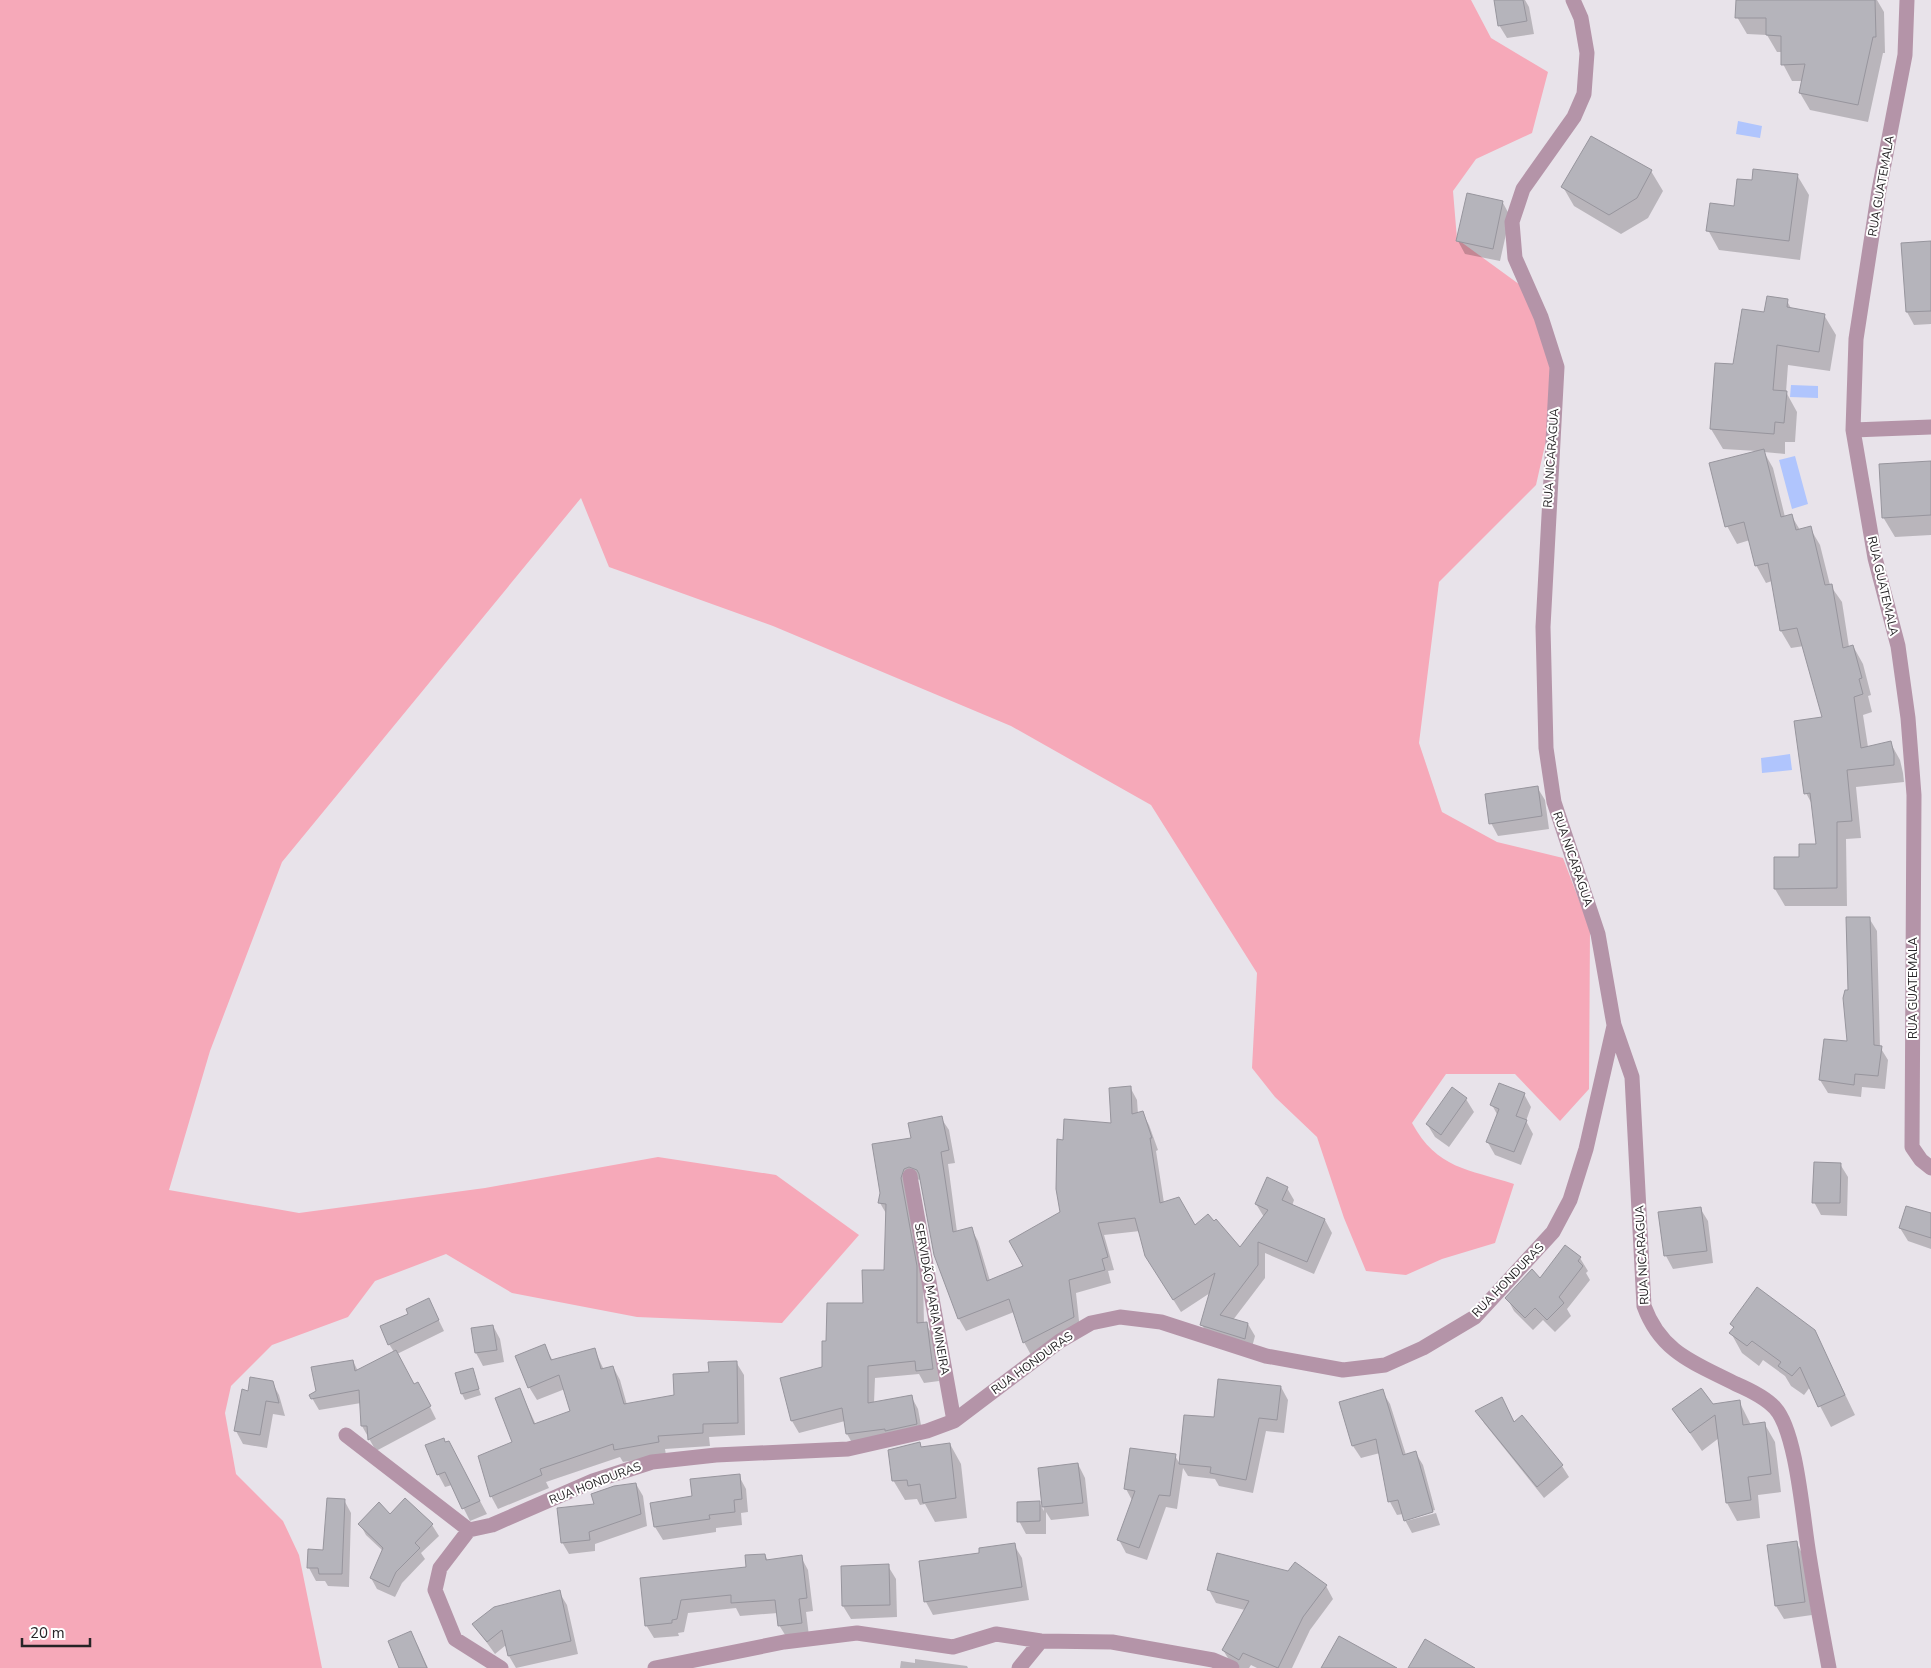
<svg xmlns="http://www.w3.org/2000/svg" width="1931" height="1668" font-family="'Nunito Sans',sans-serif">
  <rect width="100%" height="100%" fill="#e8e3ea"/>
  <path fill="#f6a9b9" d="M0,0H1471L1491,38L1548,72L1532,133L1476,159L1453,191L1457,239L1527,290L1558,387L1536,485L1439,582L1419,743L1442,812L1497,842L1563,858L1590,929L1589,1089L1560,1121L1515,1074H1446L1412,1123C1437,1169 1468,1169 1514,1184L1495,1243L1442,1259L1406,1275L1366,1271L1344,1218L1317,1137L1275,1097L1252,1068L1257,973L1151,805L1011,726L773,626L609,567L581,498L282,862L210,1051L169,1190L299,1213L485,1188L658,1157L776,1175L859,1235L782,1323L637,1317L512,1293L446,1254L375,1281L348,1317L272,1345L231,1386L225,1413L236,1474L283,1521L299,1555L322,1668H0Z"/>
  <path fill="#b0c5fd" d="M1738,121L1762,126L1760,138L1736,134Z
    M1791,385L1818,386V398L1790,397Z
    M1795,456L1808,504L1792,509L1779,460Z
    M1790,754L1792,770L1762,773L1761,758Z"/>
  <path fill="#0003" d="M1495,0H1525L1529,7L1534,34L1507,38L1499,25Z
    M1737,0H1877L1884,12L1885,53H1883L1868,122L1810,110L1800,93L1803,81H1792L1783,64L1782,52H1777L1767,35L1747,34L1737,17Z
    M1651,171L1663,191L1648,218L1621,234L1574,206L1563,187Z
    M1797,175L1809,195L1800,260L1719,250L1708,230L1735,208Z
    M1503,203L1510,216L1500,261L1465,254L1458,241Z
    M1931,242V324L1914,325L1907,312L1902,244Z
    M1787,301L1792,310L1824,315L1836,335L1830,371L1788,365L1786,392L1797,412L1795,442H1785V454L1764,452L1773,468L1785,517L1791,515L1800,530L1810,528L1820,545L1830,585L1842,602L1849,647L1853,646L1863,664L1871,695L1868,696L1872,712L1863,715L1868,747L1890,742L1900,760L1903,773L1904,782L1856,787L1861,838L1846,839L1847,906H1785L1775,889L1800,858L1817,845L1813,806L1806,793L1824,718L1804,646L1791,648L1781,631L1772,581L1766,583L1756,565L1750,540L1737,544L1727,526L1757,451L1723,449L1711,429L1734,365L1765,314Z
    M1931,462V535L1895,537L1883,517Z
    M1537,787L1545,800L1549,829L1498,836L1491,823Z
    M1869,918L1877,931L1880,1047L1888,1060L1885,1089L1862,1087L1861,1097L1828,1093L1820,1080L1825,1040L1848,1043L1850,991Z
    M1130,1087L1137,1100L1138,1114L1142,1112L1149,1125L1158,1150L1156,1151L1164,1203L1195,1227L1240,1249L1264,1217L1256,1204L1287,1188L1294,1200L1292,1206L1325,1220L1332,1233L1314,1274L1265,1253V1278L1233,1320L1248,1324L1255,1336L1251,1351L1209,1337L1202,1325L1210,1293L1181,1312L1154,1269L1140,1231L1104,1235L1114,1270L1108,1271L1111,1283L1076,1293L1080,1330L1031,1355L1024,1342L1014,1312L966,1331L959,1319L935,1255L921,1180L915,1179L923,1280L924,1324H926L933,1336L939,1381L924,1383L919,1374L875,1378L874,1403L911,1396L918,1409L923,1436L854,1446L847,1434L845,1421L799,1433L792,1421L781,1379L823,1368L827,1342L864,1305L886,1271L887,1215L880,1203L912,1139L941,1118L949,1130L955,1163L948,1164L957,1232L971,1228L978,1241L990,1281L1024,1266L1062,1213L1064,1141L1113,1125Z
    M1524,1094L1531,1107L1526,1121L1533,1134L1521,1165L1495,1155L1487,1141L1498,1116L1492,1105Z
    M1466,1099L1474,1112L1449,1147L1435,1137L1427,1124Z
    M1840,1164L1848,1177L1847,1216L1821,1215L1814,1202Z
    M1700,1208L1708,1221L1713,1263L1673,1269L1666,1256L1660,1213Z
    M1931,1214V1249L1908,1241L1900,1228Z
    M1580,1258L1588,1271L1586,1273L1590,1280L1567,1309L1571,1316L1555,1332L1543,1320L1533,1330L1514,1311L1507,1298Z
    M429,1300L444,1331L397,1354L414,1385L424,1395L436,1419L376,1451L362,1426L361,1403L319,1410L312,1398L353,1361L358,1371L394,1352L389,1344L410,1314Z
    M1731,1324L1814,1330L1855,1415L1831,1427L1810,1387L1804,1395L1791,1386L1785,1376L1763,1360L1759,1366L1742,1353L1731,1333L1734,1329Z
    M493,1326L500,1339L504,1362L483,1366L476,1353Z
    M544,1345L553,1361L594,1349L604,1370L613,1367L620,1380L627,1405L675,1396L710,1373L736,1362L744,1375L745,1435L709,1437L710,1446L665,1449L666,1455L623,1462L620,1457L546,1482L549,1488L498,1509L491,1496L514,1443L520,1390L536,1425L571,1412L565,1389L537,1400L529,1387Z
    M472,1369L481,1395L465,1400L462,1394Z
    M272,1382L279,1395L285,1416L273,1414L267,1448L243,1444L236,1431L249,1392Z
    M1281,1387L1288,1400L1284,1433L1266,1431L1253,1493L1219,1486L1215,1479L1188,1476L1183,1468L1177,1509L1166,1507L1147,1560L1126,1553L1119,1540L1133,1502L1126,1489L1175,1456L1180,1464L1215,1419Z
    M1382,1391L1390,1404L1406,1455L1415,1452L1423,1465L1435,1510L1406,1519V1521L1436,1513L1440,1525L1412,1533L1405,1520L1403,1514L1397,1515L1390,1502L1380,1453L1361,1458L1353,1446Z
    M1739,1401L1751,1425L1764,1423L1775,1442L1781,1492L1758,1495L1760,1518L1737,1521L1727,1503L1719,1438L1702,1451L1674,1410Z
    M1508,1410L1515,1423L1522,1417L1562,1466L1569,1477L1544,1498L1484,1423L1477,1411Z
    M446,1444L456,1456L487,1514L470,1521L452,1485L445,1487L438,1474Z
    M950,1444L961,1464L967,1518L935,1522L925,1504L920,1505L917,1499L905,1500L893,1480L922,1448Z
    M1078,1464L1085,1478L1089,1516L1051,1520L1046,1512V1534H1026L1019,1521L1039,1502L1044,1511L1039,1469Z
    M739,1476L746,1489L748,1512L741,1513L742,1525L716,1528V1532L663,1540L655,1527Z
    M636,1484L643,1496L647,1526L595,1544V1551L569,1554L562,1542L596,1505Z
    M344,1500L351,1513L349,1587L328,1586L325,1581H316L309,1568L325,1551Z
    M405,1500L432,1525L439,1536L421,1553L425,1559L402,1583L395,1597L377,1589L371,1578L383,1551L366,1535L360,1524L390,1515Z
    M1796,1542L1803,1555L1812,1615L1784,1619L1776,1606L1768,1546Z
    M1014,1545L1022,1558L1029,1600L933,1615L926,1602L920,1562L981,1554Z
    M765,1555L768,1561L801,1557L808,1570L813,1611L806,1612L809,1636L787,1638L779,1625L778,1613L740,1616L736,1608L688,1613L684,1632L678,1633L679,1636L654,1638L646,1625L642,1579L747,1568Z
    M888,1566L896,1579L897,1617L851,1619L843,1606Z
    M1288,1572L1326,1586L1333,1599L1310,1630L1292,1668H1257L1251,1665L1249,1668H1240L1231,1663L1223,1650L1245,1610L1216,1603L1209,1590Z
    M559,1592L567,1605L578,1654L516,1668L509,1656L506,1645L495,1654L474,1625Z
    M411,1633L418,1646L428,1668H400Z
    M915,1659L967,1666L968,1668H900L901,1661L915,1663Z"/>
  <path fill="#b5b4bb" stroke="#97959d" d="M1494,0H1523L1527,21L1498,26Z
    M1736,0H1875L1876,37H1873L1858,105L1799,93L1805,64L1781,65V36L1766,35V18H1735Z
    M1591,136L1652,170L1637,198L1609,215L1561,187Z
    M1753,169L1798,174L1789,241L1706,231L1710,203L1734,206L1737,179L1752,180Z
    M1467,193L1503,201L1493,249L1456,241Z
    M1931,241V311L1906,312L1901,243Z
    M1767,296L1788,299L1787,307L1825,314L1819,352L1777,345L1773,390L1787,391L1784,423L1775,422L1774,434L1710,429L1715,363L1733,364L1742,309L1764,312Z
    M1764,449L1781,517L1792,514L1796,530L1811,526L1825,585L1832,584L1843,648L1853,645L1862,678L1859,679L1863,694L1854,697L1861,748L1891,741L1894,754V765L1847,770L1852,821L1837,822V888L1774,889V857H1799V844H1816L1810,793L1804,794L1794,721L1822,717L1797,628L1780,631L1768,563L1755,566L1744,522L1725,527L1709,463Z
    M1931,461V515L1882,518L1879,464Z
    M1538,786L1542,816L1489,824L1485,794Z
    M1846,917H1870L1874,1045L1882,1046L1878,1076L1855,1074L1854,1085L1819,1080L1824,1039L1847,1041L1843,998L1845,990H1848Z
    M1499,1083L1525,1093L1516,1116L1527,1120L1514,1152L1486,1142L1499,1109L1490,1105Z
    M1131,1086L1132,1114L1143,1111L1152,1138H1150L1160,1203L1179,1197L1195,1225L1208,1214L1214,1221L1216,1219L1240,1247L1268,1210L1255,1204L1267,1177L1288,1187L1282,1200L1325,1219L1307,1262L1258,1242V1265L1220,1315L1248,1323L1245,1339L1200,1325L1215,1273L1173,1300L1145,1256L1135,1218L1098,1223L1108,1257L1102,1259L1105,1270L1069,1280L1074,1317L1023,1343L1009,1299L958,1319L934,1255L919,1174L917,1170L909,1167L904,1169L901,1178L917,1266V1323L927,1322L933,1369L916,1371L915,1361L868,1366V1403L912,1395L917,1424L885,1431V1429L846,1434L842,1408L791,1421L780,1378L822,1367V1341H826L827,1303H863L862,1270H884L886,1204L878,1203L880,1193L872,1144L911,1138L908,1123L942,1116L949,1150L941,1152L953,1232L972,1227L987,1281L1023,1266L1009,1241L1060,1212L1056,1189L1057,1139L1063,1140L1064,1119L1111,1123L1109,1088Z
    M1452,1087L1467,1098L1441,1135L1426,1124Z
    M1814,1162L1841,1163L1840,1203H1812Z
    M1906,1206L1931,1213V1238L1899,1228Z
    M1701,1207L1707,1251L1664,1256L1658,1212Z
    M1565,1245L1581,1257L1578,1261L1583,1266L1559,1297L1564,1303L1547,1320L1535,1308L1525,1318L1505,1298L1532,1269L1540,1278Z
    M1757,1287L1815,1330L1845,1395L1818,1407L1800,1367L1792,1376L1778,1366L1781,1362L1752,1341L1747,1346L1729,1333L1734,1327L1730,1324Z
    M429,1298L439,1320L388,1345L380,1326L408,1314L406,1309Z
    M493,1325L497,1350L475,1353L471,1328Z
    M545,1344L551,1360L595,1348L601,1369L613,1366L624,1404L674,1395L673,1374L709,1372L708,1362L737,1361L738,1423L703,1424V1433L658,1436L659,1442L614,1450L613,1444L540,1469L542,1475L490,1497L478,1456L512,1442L495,1398L520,1388L534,1424L570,1411L559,1375L528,1388L515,1356Z
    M396,1350L414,1384L418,1382L431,1406L368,1440L367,1426H361L359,1390L311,1399L309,1395L316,1391L311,1367L353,1360L355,1371Z
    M473,1368L479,1389L461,1394L455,1373Z
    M250,1377L273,1381L279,1403L266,1401L260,1435L234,1431L242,1389L248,1391Z
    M1218,1379L1281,1386L1277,1420L1259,1418L1246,1480L1210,1473L1211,1467L1179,1464L1184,1415L1214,1417Z
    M1701,1388L1713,1404L1740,1400L1743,1425L1765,1422L1771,1474L1748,1477L1751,1500L1726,1503L1715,1415L1690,1433L1672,1409Z
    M1383,1389L1403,1455L1416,1451L1433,1512L1404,1521L1398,1500L1388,1502L1376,1439L1352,1446L1339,1402Z
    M1502,1397L1514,1422L1522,1415L1563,1465L1537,1487L1475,1411Z
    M444,1438L445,1442L449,1441L480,1501L462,1509L445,1472L437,1475L425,1445Z
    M920,1442L921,1447L950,1443L956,1498L923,1503L920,1484L908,1486L907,1480L892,1481L888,1450Z
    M1130,1448L1176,1454L1170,1496L1159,1495L1139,1548L1117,1540L1135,1491L1124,1489Z
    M1078,1463L1083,1503L1042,1507L1038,1468Z
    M740,1474L742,1499L734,1500L735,1512L709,1515L710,1519L654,1527L650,1503L692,1496L690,1479Z
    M636,1483L641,1514L589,1532L590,1540L561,1543L557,1508L594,1504L591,1494L614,1486Z
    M327,1498L345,1499L342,1574H319L318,1568H307L308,1549L323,1550Z
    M405,1498L433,1524L415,1543L420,1548L396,1572L389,1587L370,1578L383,1548L358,1524L379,1502L390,1514Z
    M1040,1501V1521L1017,1522V1502Z
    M1797,1541L1805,1602L1775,1606L1767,1545Z
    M1015,1543L1022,1587L924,1602L919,1561L979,1553V1548Z
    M1217,1553L1288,1571L1295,1562L1327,1585L1303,1617L1278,1668L1243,1653L1239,1660L1222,1650L1249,1601L1207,1590Z
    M765,1554L766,1560L802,1555L807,1598L799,1599L802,1623L778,1626L775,1600L731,1603V1595L681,1600L677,1619L672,1620V1623L645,1626L640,1578L746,1567L745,1555Z
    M889,1564L890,1605L842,1606L841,1566Z
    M560,1590L571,1641L508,1656L502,1630L487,1642L472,1624L494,1607Z
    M411,1631L427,1668H399L388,1641Z
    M1339,1636L1397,1668H1321Z
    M1425,1639L1475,1668H1408Z"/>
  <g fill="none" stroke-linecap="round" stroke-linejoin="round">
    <path stroke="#b494a8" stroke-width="15" d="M1573,0L1581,18L1587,53L1584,94L1574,117L1523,189L1512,222L1515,258L1541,317L1557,367L1543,627L1546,748L1554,802L1598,934L1614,1025L1632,1077L1644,1306C1661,1353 1695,1363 1736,1384C1750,1390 1765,1397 1775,1408C1797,1432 1803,1521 1809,1555C1815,1593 1822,1631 1829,1668
      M1907,0L1905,55L1879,190L1856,339L1853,430L1875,558L1898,646L1908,718L1914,795L1912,1147L1921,1160L1931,1168
      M1853,430L1931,427
      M910,1176L954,1421
      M346,1435L469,1530
      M501,1668L455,1639L435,1590L440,1568L469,1530L492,1525L593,1481L652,1462L716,1455L848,1449L927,1431L954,1421L1060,1341L1091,1323L1120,1317L1161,1322L1266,1356L1343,1370L1385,1365L1423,1348L1475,1317L1553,1232L1570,1200L1586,1149L1614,1026
      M655,1668L784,1642L857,1633L953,1647L996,1634L1041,1641L1112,1642L1213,1660L1232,1668
      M1019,1668L1041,1641"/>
  </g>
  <g text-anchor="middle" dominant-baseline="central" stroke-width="4" stroke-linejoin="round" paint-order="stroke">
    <g font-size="12" fill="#262426" stroke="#fff">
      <text transform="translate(1881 186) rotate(-80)">RUA GUATEMALA</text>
      <text transform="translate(1551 458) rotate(-86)">RUA NICARAGUA</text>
      <text transform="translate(1883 586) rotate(77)">RUA GUATEMALA</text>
      <text transform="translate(1573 859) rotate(71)">RUA NICARAGUA</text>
      <text transform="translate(1913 988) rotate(-90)">RUA GUATEMALA</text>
      <text transform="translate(1642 1255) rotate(-93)">RUA NICARAGUA</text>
      <text transform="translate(1508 1280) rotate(-46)">RUA HONDURAS</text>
      <text transform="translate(932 1299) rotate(80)">SERVIDÃO MARIA MINEIRA</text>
      <text transform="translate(1032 1363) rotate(-36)">RUA HONDURAS</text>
      <text transform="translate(595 1483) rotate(-21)">RUA HONDURAS</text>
    </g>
  </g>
  <path d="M22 1638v8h68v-8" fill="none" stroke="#262426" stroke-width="2.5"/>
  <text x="30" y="1638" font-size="15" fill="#262426" stroke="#ffffff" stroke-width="4" paint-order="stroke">20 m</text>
</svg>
